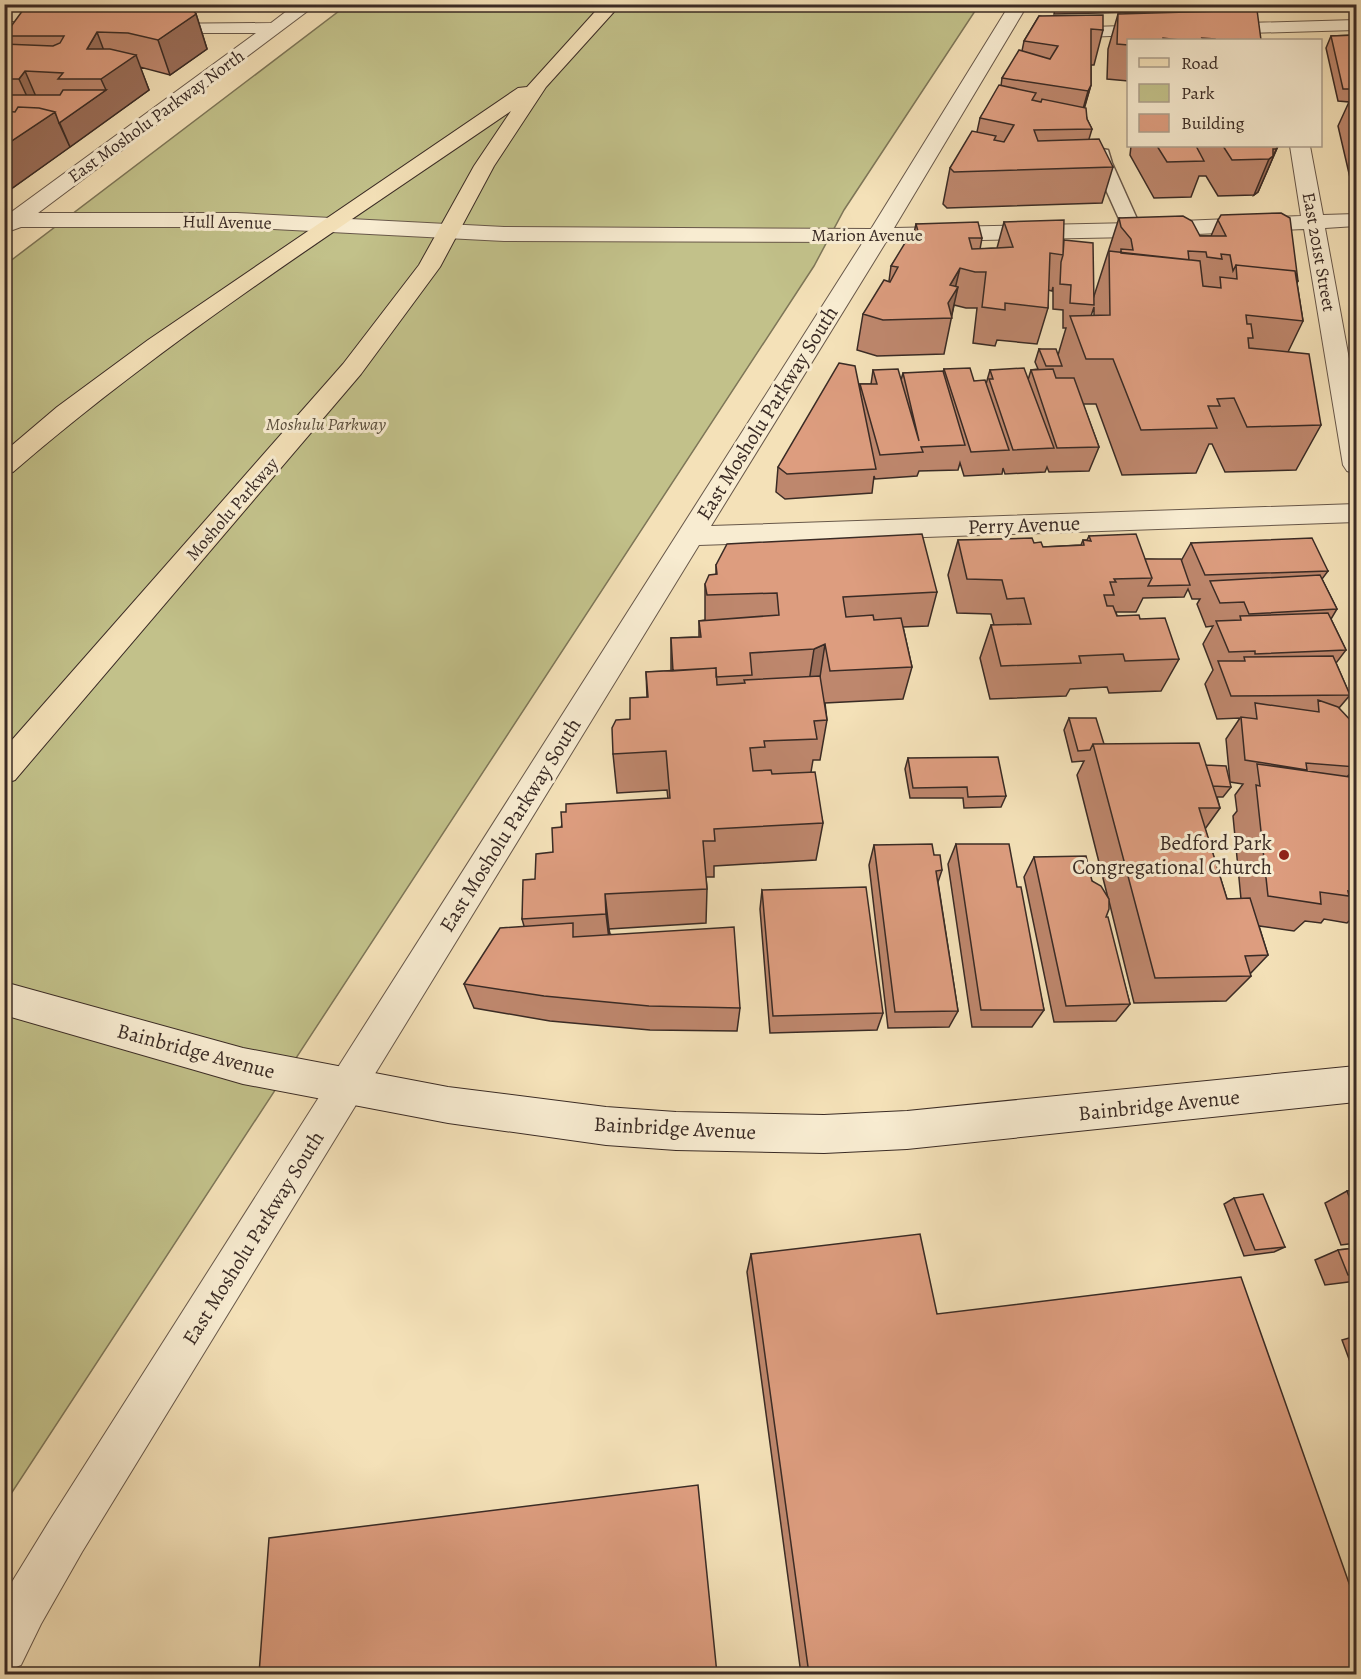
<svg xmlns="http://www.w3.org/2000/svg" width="1361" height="1679" font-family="Alegreya,serif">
  <rect width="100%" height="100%" fill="#f4e1b8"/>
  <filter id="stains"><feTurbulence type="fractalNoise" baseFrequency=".00333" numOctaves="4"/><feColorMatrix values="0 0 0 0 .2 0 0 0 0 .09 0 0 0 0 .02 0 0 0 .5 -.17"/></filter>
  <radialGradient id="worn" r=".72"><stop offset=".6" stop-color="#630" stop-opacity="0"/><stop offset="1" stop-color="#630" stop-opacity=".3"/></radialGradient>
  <path fill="#c2c18a" stroke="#7e7658" stroke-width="1.5" d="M347,5H979L844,210L814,266L5,1503V265Z"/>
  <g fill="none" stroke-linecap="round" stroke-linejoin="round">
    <defs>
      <path id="lane" d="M1102,149L1108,150L1112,163L1142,230L1140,234H1126L1124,230L1094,163L1093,154L1096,150Z"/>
      <path id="street" d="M296,4H317L38,213H237L504,227L871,229L1010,4H1028L894,228L1133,223L1301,216L1290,146H1310L1323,215L1356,214V226L1325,228L1356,397V474L1347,471L1343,465L1304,229L1133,237L886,242L711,526L1356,504V522L699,545L82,1552L41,1624L21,1665L4,1672V1596L7,1590L50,1520L863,242L504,241L237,227H21L10,231L4,229V213H10L256,33H155L149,32L146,28L149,24L271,23Z
        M1356,20V30L1214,34L1208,33L1205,29L1208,25L1214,24Z
        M4,22H55L61,23L64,27L61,31L55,32H4Z
        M1157,25L1163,26L1166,30L1163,34L1058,38L1052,37L1049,33L1052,29L1058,28Z"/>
      <path id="secondary" d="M4,982L243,1048L448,1087L606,1107L676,1112L824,1115L907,1111L1356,1066V1102L907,1149L824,1153L676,1150L606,1145L448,1123L243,1084L4,1015Z"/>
      <path id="primary" d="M602,4H621L546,87L494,166L440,267L361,374L15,780L4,784V749L343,364L419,265L474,166L511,111C342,227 168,338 13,472L4,475V452L57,407L148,340L518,88L527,87Z"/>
    </defs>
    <use href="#lane" stroke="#68584a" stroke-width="3"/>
    <use href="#street" stroke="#68584a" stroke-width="2"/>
    <use href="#secondary" stroke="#3a2b25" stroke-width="2"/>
    <use href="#primary" stroke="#3a2b25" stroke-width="2"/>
    <use href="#lane" fill="#f8ecd1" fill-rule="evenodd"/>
    <use href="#street" fill="#f8ecd1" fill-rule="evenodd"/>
    <use href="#secondary" fill="#f8ecd1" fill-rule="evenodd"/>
    <use href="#primary" fill="#f4e1b8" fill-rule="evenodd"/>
  </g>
  <path fill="#be876d" stroke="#3a2b25" stroke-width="1.5" fill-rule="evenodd" d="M4,4H81L77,10L4,9Z
    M151,4H267L259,11L152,10Z
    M1056,4H1239L1238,10L1054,14Z
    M196,14L207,49L170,75L140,67L149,90L4,194V44H8L4,35Z
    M1118,14L1261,40H1128V81L1107,79L1108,49Z
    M1039,16L1103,30L1094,65H1091V85L1084,108L1087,119L1092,129L1089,139L1113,167L1102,203L947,208L943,204L950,168L977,132L980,118L1001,86L1002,78L1022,51L1024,41Z
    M1356,35V195H1354L1338,126L1349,102L1338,101L1326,48L1331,36Z
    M1131,146H1278L1258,192L1254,195L1218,196L1206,176H1199L1191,197L1154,198L1130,155Z
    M1119,218L1200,236H1211L1218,220L1298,281L1297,283L1303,321L1288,352L1321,425L1296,470L1225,472L1212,444H1209L1196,473L1122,475L1096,404H1083L1099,447L1089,471L1049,472L1047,467L1045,472L1005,474L1003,468L1002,474L964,476L960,463L958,470L919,471L917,476L875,479L874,476L872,493L785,499L776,492L778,467L860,390V384H871L873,370L901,380L903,373H943L944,369L974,381L986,384L990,370L1028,380L1031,370L1038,369L1035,362L1039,349L1058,355L1066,328H1063V310L1053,309V287L1052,291L1048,290V308L1037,344L997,340L995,346L973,343L977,308H966L954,305L944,354L877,356L857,350L863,314L889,281L891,266L914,233L916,224L982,238L980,249L997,248L1004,222L1064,240L1094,296ZM1094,307V316H1091Z
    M1089,536L1145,559L1181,561L1191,543L1328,571L1322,579L1337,609L1331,619L1346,650L1336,663L1350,695L1339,708L1351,737L1356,767L1347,777L1356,818V914L1347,923L1324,919L1321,923L1305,921L1294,931L1259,926L1268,955L1250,974L1251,976L1226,1001L1134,1003L1109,901L1106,917L1130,1004L1116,1021L1054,1022L1024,877L1034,857L1092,881L1108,898L1077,775L1084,761L1072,762L1064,730L1069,718L1104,744L1206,765L1231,787L1223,797H1217L1220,808L1205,829L1227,899H1241L1233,816L1237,811L1235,795L1243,784L1230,782L1226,739L1240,718L1217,719L1205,684L1213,670L1203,644L1213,626L1206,627L1197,604L1200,599H1192L1188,589L1184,597L1143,598L1136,612H1116L1117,616L1140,619L1179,659L1161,691L1109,693L1107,687L1070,689L1066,696L990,699L980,658L991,625H994L991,614L957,613L948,575L958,540L1034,543L1043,547L1081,545L1083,540H1087Z
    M716,565L937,592L928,626L903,627L912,667L903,699L825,703L827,720L820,760H813L811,772L823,823L816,860L714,866V877H706L707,889L706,923L609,929L610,934L740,1008L737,1031L650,1030L550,1021L474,1008L464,984L524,926L522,919L535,879L553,852L566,812L668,799L667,790L617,793L613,754L630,719L647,697L646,672L671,671V638L699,637V621L705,620V584L716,574Z
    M908,758L1006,796L1001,807L964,808L963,798H910L905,769Z
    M956,844L1017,887L1044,1010L1032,1027H972L948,864Z
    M874,845L934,855L942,870L938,882L958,1011L949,1027L888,1028L869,865Z
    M762,890L883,1013L877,1030L770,1033L760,909Z
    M1356,1190V1243L1341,1245L1325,1203L1347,1191Z
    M1234,1198L1285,1247L1274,1252L1244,1256L1224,1204Z
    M1356,1248V1281L1325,1285L1315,1260L1338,1250Z
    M751,1254L937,1314L1356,1674H801L747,1272Z
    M1356,1336V1378L1342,1340Z"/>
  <path fill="#9b6e59" stroke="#3a2b25" stroke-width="1.5" d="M75,4H81L77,10Z
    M257,4H267L259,11Z
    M196,14L207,49L170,75L158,40Z
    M97,32L110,67L136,55L149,90L70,147L59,123L106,90L87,49Z
    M25,71L40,106L35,114L19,79Z
    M1091,85L1081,120L1078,127L1088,91Z
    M55,112L70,147L4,194V146Z
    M1278,146L1258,192L1254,195L1269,159L1273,156Z
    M960,268L954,293L958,287L951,318H945L950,285Z
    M825,644L820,677L809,682L814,649Z
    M605,894L609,929L610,948L606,914Z"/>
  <path fill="#dd9d7f" stroke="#3a2b25" stroke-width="1.5" d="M23,10L194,11L196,14L158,40L128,33L97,32L87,49H110L136,55L101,79H58L63,73L25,71L19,79H4V44L53,46L60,43L64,36H4Z
    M1257,10L1261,40H1215V39L1202,38L1203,40H1180L1163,38V40H1128V45L1117,44L1118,14Z
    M1103,15V30L1091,29V85L1088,91L1002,78L1019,50L1050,59L1058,46L1024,41L1039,16Z
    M1356,35V89H1343L1331,36Z
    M999,85L1036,93L1032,100L1041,102L1042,99L1086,108L1087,119L1092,129L1034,130L1038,141L1099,139L1113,167L954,172L950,168L972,131L996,136L994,140L1004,142L1014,125L980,118Z
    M63,90H106L59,123L55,112L39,108L18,107L15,112L4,111V95H60Z
    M18,107L39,108L55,112L4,146V111L15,112Z
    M1157,146H1196L1204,161L1167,162Z
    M1223,146H1278L1276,149H1273V156L1269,159L1232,160Z
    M1281,213L1290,218L1298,281H1297L1295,271L1236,265L1233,271L1230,255L1221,254L1222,259L1207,257L1206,252L1188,251L1189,260L1121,253V249L1133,250L1131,239L1121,227L1119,218L1183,216L1192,221L1200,236H1226L1218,220L1221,215Z
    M1064,220L1063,255L1050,253L1048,308L1005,303V310L982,307L986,272H975L960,268L950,285L958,287L948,303L952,318L883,320L863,314L884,280L890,282L898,267L891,266L911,233L919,235L916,224L978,222L982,238H969L972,249L997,248L1013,247L1004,222Z
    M1064,240L1093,243L1094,305L1070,303L1071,285L1060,284L1061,262L1063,255Z
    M1109,251L1200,261L1203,286L1221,288L1220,277L1237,279L1236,265L1295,271L1303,321L1246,315L1247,324H1251L1253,338H1248L1249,348L1309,354L1321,425L1247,427L1234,398L1217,399L1220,406H1208L1217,428L1141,430L1113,359H1086L1070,316L1110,315Z
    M1039,349H1056L1062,366H1046Z
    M839,363L855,366L876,469L787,474L778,467Z
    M970,368L974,381L985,380L1009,450L971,452L944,369Z
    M1024,368L1054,448L1013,450L989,379H993L990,370Z
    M898,369L919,441L903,373L943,371L965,445L921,447L923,452L880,455L860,384H877L873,370Z
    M1053,369L1056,378H1074L1099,447L1057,448L1031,370Z
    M922,534L937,592L843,597L846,617L873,615L874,620L901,618L912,667L830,671L825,644L814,649L750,653L752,675L716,677V668L673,671L671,638L701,637L699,621L779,615L777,593L707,595L705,584L709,575L717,574L716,565L727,544Z
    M1136,534L1152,578L1114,579L1116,582H1110L1114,595H1104L1107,606H1113L1117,616L1139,615L1140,619L1165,618L1179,659L1125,661L1123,654L1079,656L1081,663L1001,666L991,625L1031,624L1024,598L1007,599L1002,580L967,579L958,540L1032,538L1034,543L1041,542L1043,547L1084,545L1083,540L1091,541L1089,536Z
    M1312,538L1328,571L1205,575L1191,543Z
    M1145,559H1181L1190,585L1148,586L1152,578Z
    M1320,575L1337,609L1249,614L1244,602L1220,603L1210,581Z
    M1328,613L1346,650L1255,654V651L1229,652L1216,621L1241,620L1240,616Z
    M1333,656L1350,695L1231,696L1218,661H1245L1244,657Z
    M716,668L717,685L745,683L744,680L820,676L827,720L814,721L817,739L764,741L765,747L750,748L753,771L771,770L772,774L815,772L823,823L714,829L715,841H703L707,889L605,894L606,914L522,919L523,880L535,879L536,854L553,852L552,828L562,827L561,812H566V804L670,798L666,751L613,754L612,728L616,720L630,719V698L648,697L646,672Z
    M1318,700L1338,707L1354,724L1351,737L1356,767L1306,763L1307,770L1245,760L1241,717L1257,719L1255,703L1319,712Z
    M1069,718H1096L1104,744H1093L1090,750L1078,751Z
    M1199,743L1220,808H1199L1227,899L1250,898L1268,955L1245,956L1251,976L1155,978L1093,744Z
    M998,757L1006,796L968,797L967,787L913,788L908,758Z
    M1257,764L1350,777L1356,818V893L1348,891L1349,896L1320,892L1321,904L1268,896L1256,785L1260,786Z
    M1206,765L1226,766L1231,787L1213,786Z
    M932,844L934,855H940L942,870L936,871L958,1011L895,1012L874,845Z
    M956,844H1009L1017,887H1021L1044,1010H981Z
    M1086,856L1092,881L1101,886L1109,899V909L1106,917H1108L1130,1004L1066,1006L1034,857Z
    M866,887L883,1013L773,1016L762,890Z
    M573,923V937L734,927L740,1008L649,1006L544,996L464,984L500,928Z
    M1356,1190V1215L1347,1191Z
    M1263,1194L1285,1247L1255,1250L1234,1198Z
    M920,1234L937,1314L1241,1277L1356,1603V1674H809L751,1254Z
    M1356,1248V1274L1348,1275L1338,1250Z
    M698,1485L717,1674H259L269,1538Z"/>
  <circle fill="#8f2418" stroke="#f8ecd1" stroke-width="2" cx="1284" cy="855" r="6"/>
  <g text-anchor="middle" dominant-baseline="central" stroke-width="6" stroke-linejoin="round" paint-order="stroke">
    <g font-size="18" fill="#3a2b25" stroke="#f8ecd1">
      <text transform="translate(156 116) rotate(-36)">East Mosholu Parkway North</text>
      <text transform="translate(227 222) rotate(1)">Hull Avenue</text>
      <text x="867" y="235">Marion Avenue</text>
      <text transform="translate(1319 252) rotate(80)">East 201st Street</text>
      <text transform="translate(232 509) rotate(-49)">Mosholu Parkway</text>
    </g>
    <g font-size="18" font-style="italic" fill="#5c503e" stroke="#f8ecd1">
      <text x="326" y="424">Moshulu Parkway</text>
    </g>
    <g font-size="21" fill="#3a2b25" stroke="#f8ecd1">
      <text transform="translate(767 413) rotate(-58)">East Mosholu Parkway South</text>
      <text transform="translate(1024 525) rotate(-2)">Perry Avenue</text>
      <text transform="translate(510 825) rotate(-58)">East Mosholu Parkway South</text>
      <text transform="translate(196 1051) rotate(15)">Bainbridge Avenue</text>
      <text transform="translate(1159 1105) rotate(-6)">Bainbridge Avenue</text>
      <text transform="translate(675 1128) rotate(3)">Bainbridge Avenue</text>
      <text transform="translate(253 1238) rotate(-58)">East Mosholu Parkway South</text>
    </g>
    <g font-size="21" fill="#3a2b25" stroke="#f8ecd1" text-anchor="end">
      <text x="1272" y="843">Bedford Park<tspan x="1272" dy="24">Congregational Church</tspan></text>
    </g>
  </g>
  <rect width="1361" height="1679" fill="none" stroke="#f4e1b8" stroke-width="24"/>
  <rect x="6" y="6" width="1349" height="1667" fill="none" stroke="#3a2b25" stroke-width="3"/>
  <rect x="12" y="12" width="1337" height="1655" fill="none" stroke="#3a2b25" stroke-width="1.5"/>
  <rect x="1127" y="39" width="195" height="108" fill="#f8ecd1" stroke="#ac9f8c" stroke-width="1.5"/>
  <rect x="1139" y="58" width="30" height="9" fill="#f4e1b8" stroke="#ac9f8c" stroke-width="1.5"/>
  <text x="1181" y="69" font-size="18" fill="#3a2b25">Road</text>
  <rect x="1139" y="84" width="30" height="18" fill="#c2c18a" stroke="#ac9f8c" stroke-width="1.5"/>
  <text x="1181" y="99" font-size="18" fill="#3a2b25">Park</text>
  <rect x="1139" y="114" width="30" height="18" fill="#dd9d7f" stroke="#ac9f8c" stroke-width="1.5"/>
  <text x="1181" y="129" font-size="18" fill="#3a2b25">Building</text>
  <rect width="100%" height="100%" filter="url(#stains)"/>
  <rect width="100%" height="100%" fill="url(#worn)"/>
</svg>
